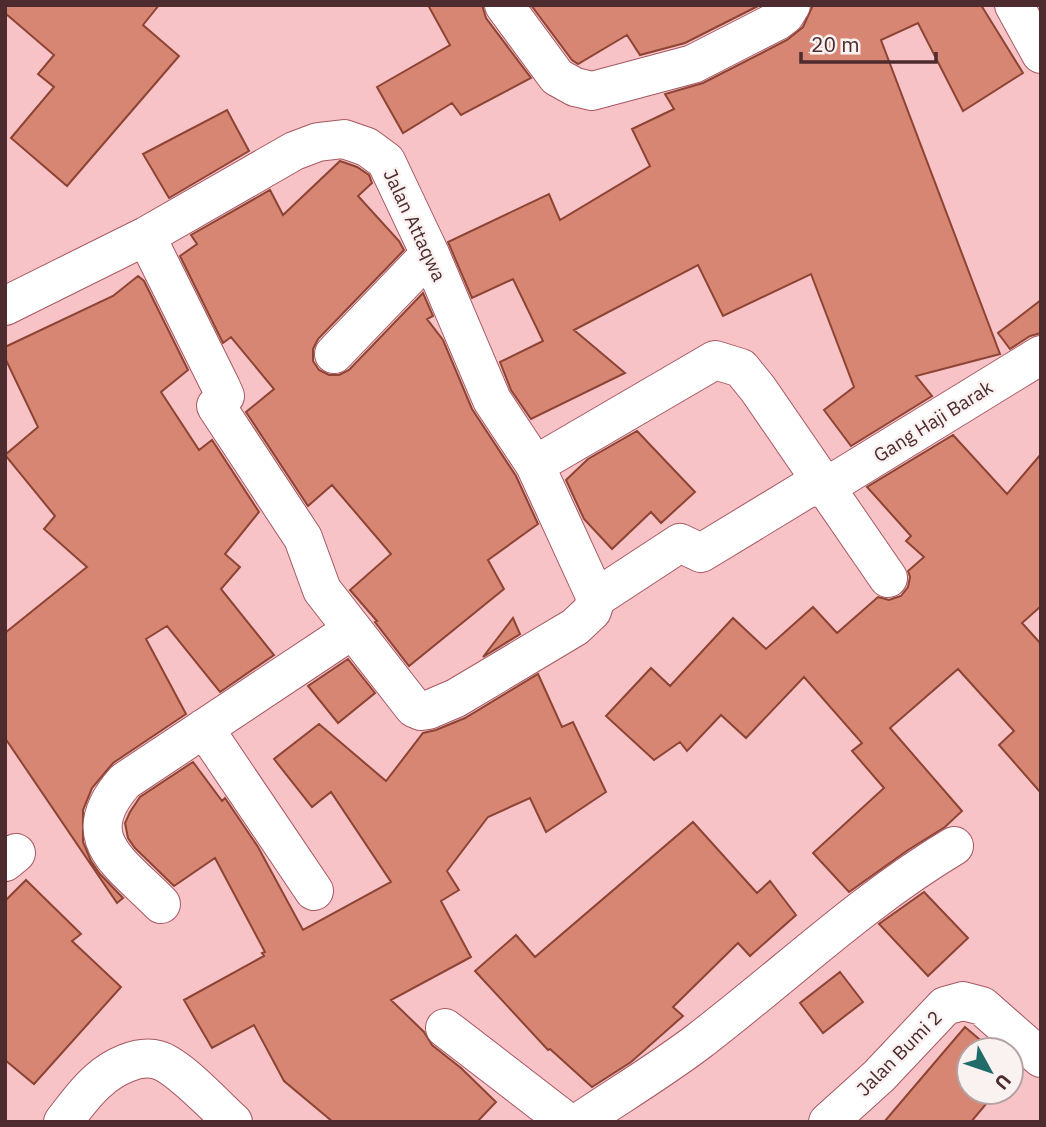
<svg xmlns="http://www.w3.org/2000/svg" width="1046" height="1127" font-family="'IBM Plex Sans',sans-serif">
  <rect width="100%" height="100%" fill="#f8c3c7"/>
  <path fill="#d68673" stroke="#8d4434" stroke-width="2" d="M5,5H159L143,25L179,56L67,186L11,138L54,87L38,74L54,55L5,13Z
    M428,5H482L486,18L531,78L461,115L452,103L403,133L377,87L450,45Z
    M531,5H760L685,43L640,55L627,35L578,64L572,60Z
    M813,5H981L1023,73L963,111L918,23L881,40L1000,354L916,376L932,396L851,446L824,410L854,387L811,274L723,316L698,265L574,330L625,373L531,419L511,390L500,362L543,341L513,279L472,298L448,242L549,194L560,220L650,166L632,129L674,109L665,94L703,83L787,40L803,27Z
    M227,110L249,151L169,198L143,154Z
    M340,161L357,167L369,175L372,183L358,196L399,241L404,250L318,339L313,349V361L319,370L329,375H339L349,370L423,293L433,316L427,319L443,340L472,409L516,476L538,524L488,560L504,589L409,666L375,622L377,621L350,590L391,554L332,485L308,506L246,412L274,389L231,337L223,343L180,256L197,244L191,235L270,190L283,215Z
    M138,276L144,281L188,370L161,392L199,450L212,440L259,512L225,554L240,567L221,589L274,655L220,692L167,626L146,639L186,714L113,763L92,788L83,810V842L91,861L100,874L123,898L117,903L5,738V633L87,567L44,529L55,516L5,455L38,427L5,358V347L113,296Z
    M1041,300V333L1030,336L1010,349L998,333Z
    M637,431L695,492L661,523L651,512L612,549L584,519L566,480L588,459Z
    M953,435L1007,494L1041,454V606L1022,623L1041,644V793L999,745L1014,731L958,669L890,728L962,811L945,827L908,850L849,892L813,853L884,788L852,751L862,743L804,677L746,738L721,715L687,751L680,742L654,760L606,716L651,668L670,686L733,618L766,649L813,607L837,633L878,597L889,600L901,596L908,587L910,577L908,571L924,557L906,541L911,536L867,487Z
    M513,618L520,634L483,657Z
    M348,659L375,693L338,723L308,686Z
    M538,674L562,727L573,722L606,792L546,832L530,798L488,817L447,871L459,890L441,901L471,957L391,1000L424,1032L432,1045L461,1068L496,1102L477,1122H333L284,1081L254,1025L212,1048L184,1000L264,956L262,953L265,952L215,858L174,886L135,848L128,838L125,823L130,812L140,797L193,762L222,801L225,798L258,847L303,930L391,882L331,792L312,807L274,759L319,724L386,781L423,733L436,730L465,718Z
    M693,822L757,893L770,881L796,915L750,956L738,943L673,1007L683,1016L631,1062L592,1087L550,1049L548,1050L475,971L516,935L535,957Z
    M26,880L81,934L72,941L121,987L34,1084L5,1060V901Z
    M924,892L968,938L928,976L879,924Z
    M840,972L863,1002L823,1033L800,1003Z
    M965,1027L992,1050H969V1092H996L971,1122H884Z"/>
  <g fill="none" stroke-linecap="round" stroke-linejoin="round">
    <defs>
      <path id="street" d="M504,5L557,77L575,87L592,91L693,64L777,21L785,15L791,5
        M1014,5L1041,54
        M146,236L221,387L225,396L216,406L303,538L322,590L414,708L421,711L428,710L456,698L575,627L592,611L596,598
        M5,306L146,236L294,151L318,142L344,139L367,147L386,161L430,254L492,400L535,465L596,598
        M334,354L430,254
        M535,465L715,360L741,368L758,389L888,578
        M826,487L1041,355
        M596,598L680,543L701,553L808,488L826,487
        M204,728L314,891
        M5,862L16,853
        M161,904C120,862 74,838 125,781L352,630
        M445,1028L567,1122
        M63,1122C74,1108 85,1092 98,1081C112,1068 138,1054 158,1060C179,1066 215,1106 233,1122
        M579,1122C619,1095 661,1070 699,1041C784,976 862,901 954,846
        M828,1122L879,1076L945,1006L963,1001L982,1006L1041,1058"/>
    </defs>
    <use href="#street" stroke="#a65861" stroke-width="40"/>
    <use href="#street" stroke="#fff" stroke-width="38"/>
  </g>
  <g text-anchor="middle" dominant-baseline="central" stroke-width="5" stroke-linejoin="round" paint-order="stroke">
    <g font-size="19" fill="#4d2b2e" stroke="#faf1f1">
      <text transform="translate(415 225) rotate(65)">Jalan Attaqwa</text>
      <text transform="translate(933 421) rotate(-32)">Gang Haji Barak</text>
      <text transform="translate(899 1053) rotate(-45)">Jalan Bumi 2</text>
    </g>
  </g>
  <rect width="1046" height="1127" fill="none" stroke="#4d2b2e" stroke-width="14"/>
  <g transform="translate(990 1071) rotate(130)"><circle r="33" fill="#faf1f1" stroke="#b5a2a3" stroke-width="2"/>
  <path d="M0-5L12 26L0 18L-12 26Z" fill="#216c6b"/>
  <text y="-10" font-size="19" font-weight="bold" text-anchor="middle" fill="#4d2b2e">U</text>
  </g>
  <path d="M801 52v10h135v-10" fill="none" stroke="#4d2b2e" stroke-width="3.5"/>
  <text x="811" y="52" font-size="21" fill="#4d2b2e" stroke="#faf1f1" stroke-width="5" paint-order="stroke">20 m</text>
</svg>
